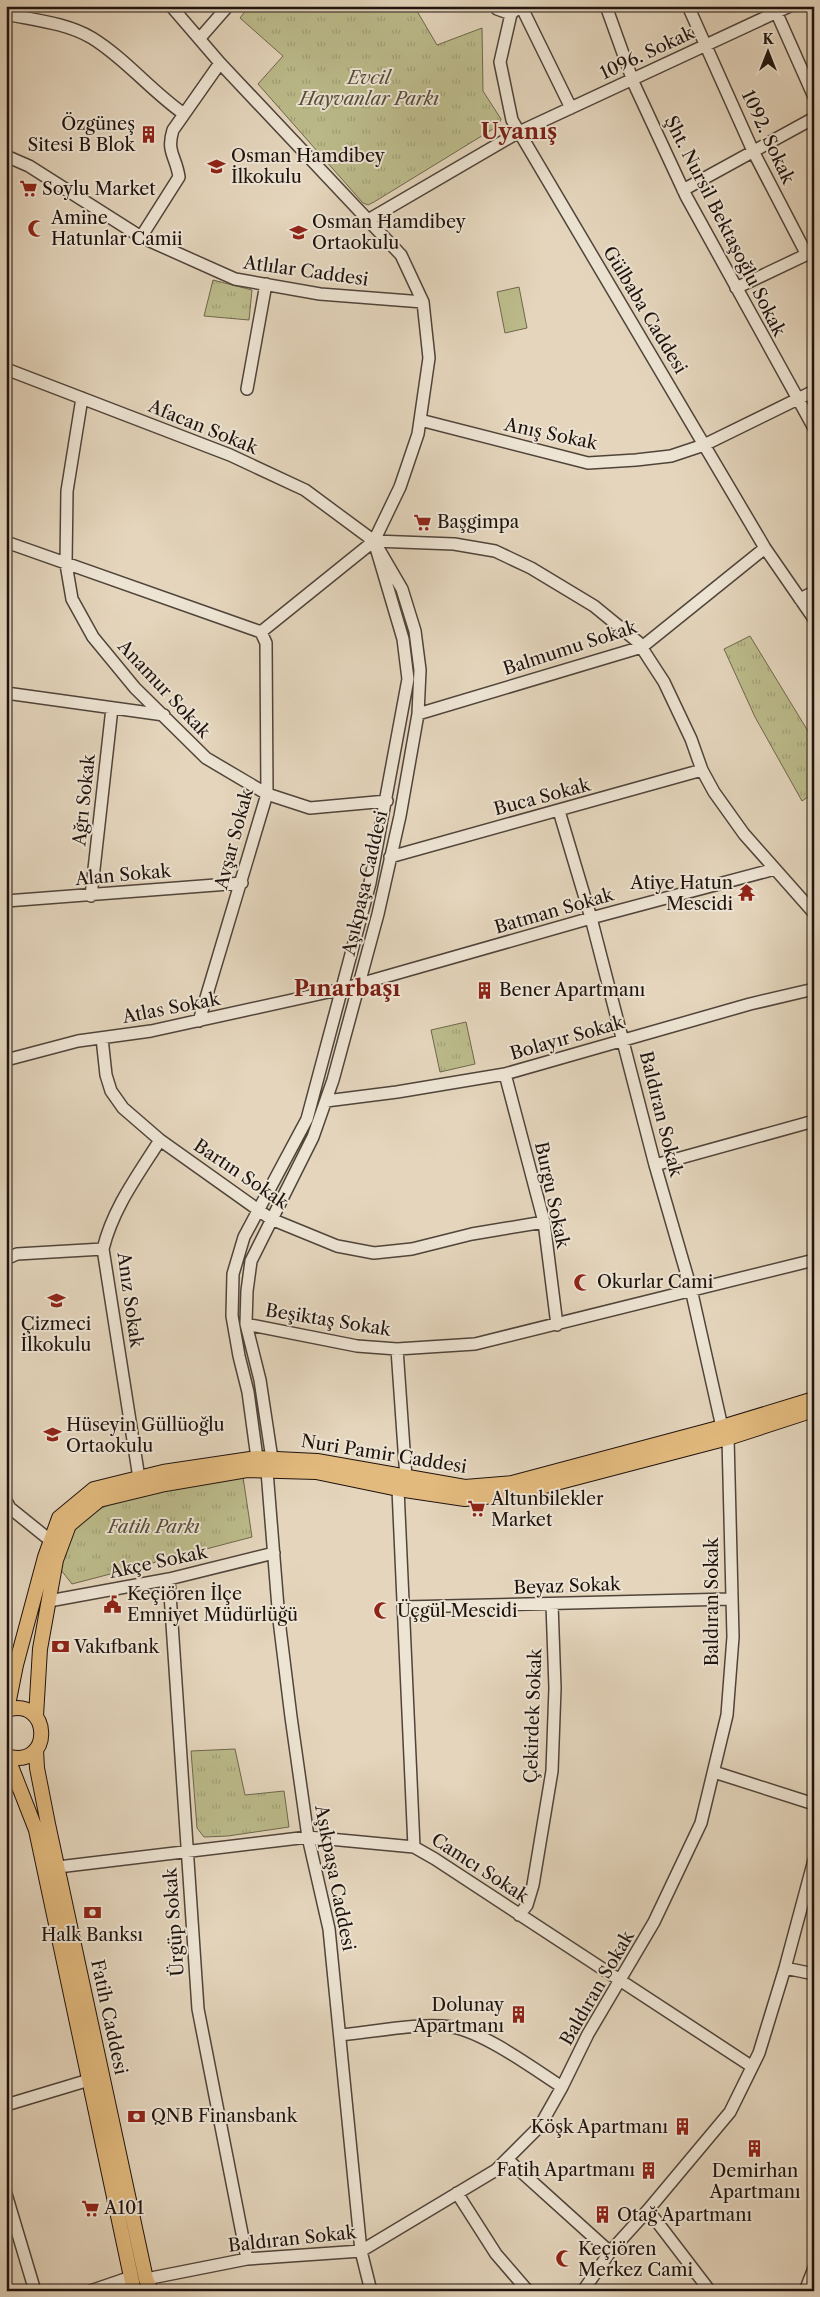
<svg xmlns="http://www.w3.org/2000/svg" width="820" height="2297" font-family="'Libre Caslon Text',serif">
  <defs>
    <pattern id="grass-tufts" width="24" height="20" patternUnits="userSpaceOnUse" patternTransform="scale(1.25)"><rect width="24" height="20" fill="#bcbb8b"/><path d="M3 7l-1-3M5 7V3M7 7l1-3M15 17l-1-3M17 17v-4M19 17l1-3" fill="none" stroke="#a1a077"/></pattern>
  </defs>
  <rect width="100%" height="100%" fill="#e4d5bc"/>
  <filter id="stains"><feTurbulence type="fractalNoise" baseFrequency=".004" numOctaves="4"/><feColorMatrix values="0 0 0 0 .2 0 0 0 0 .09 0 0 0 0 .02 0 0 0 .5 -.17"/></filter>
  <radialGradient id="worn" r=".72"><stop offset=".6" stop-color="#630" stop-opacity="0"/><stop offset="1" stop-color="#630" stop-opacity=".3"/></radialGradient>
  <path fill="url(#grass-tufts)" stroke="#6e674d" d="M249,6H290L293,10L296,6H414L437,45L482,28L483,91L501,119L498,126L374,202L368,205L363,203L258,84L283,56L240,18Z
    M213,280L252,290L249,320L204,316Z
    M750,636L814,741V793L802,801L755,717L724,649Z
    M466,1022L475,1064L440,1072L431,1030Z
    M243,1477L252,1537L72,1584L61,1570C63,1556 65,1542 73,1530C99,1492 200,1484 243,1477Z
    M235,1749L245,1795L284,1791L289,1827L228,1836L204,1837L197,1828L191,1751Z"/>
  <path fill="#bcbb8b" stroke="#6e674d" d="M519,287L527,328L505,333L497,292Z"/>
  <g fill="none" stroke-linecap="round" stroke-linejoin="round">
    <defs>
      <path id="minor" d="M496,6L497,9L511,14
        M520,6L511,14L500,62L512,120L765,548L814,619
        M521,6L571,108
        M606,6L634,84L686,196L814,428
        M688,6L753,151L807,255
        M774,7L814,97
        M6,14C34,20 67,23 92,38C126,59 151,91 184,114
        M200,38L228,6
        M6,156L29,166L141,237L235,279L320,294L423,302
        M683,190L814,118
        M368,220L519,132L790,6
        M141,237L179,177C176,156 166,152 173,130L220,63
        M736,288L814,251
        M6,369L230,455L305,490L374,541
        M247,389L266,284
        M82,398L67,491L66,564L72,599L93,637L135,688L206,758L267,794L310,808L387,801
        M420,420L588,463L636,460L671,456L704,445L814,391
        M374,541L454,544L495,551L531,568L594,606L638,642L664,682L691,739L702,770L714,792L744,834L814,913
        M6,542L261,632L374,541L400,487L418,434L429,358L423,302L401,255L220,63L171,6
        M800,599L814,592
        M6,693L164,715
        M418,714L642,647L765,548
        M559,811L591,918L655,1165L691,1289L722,1427
        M390,857L702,770
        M91,896L112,708
        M6,901L242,883
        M199,1021L267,794L266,643L261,632
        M102,1038L106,1075L111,1091L123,1108L160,1140L271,1219L337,1246L374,1253L412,1249L472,1234L544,1222
        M6,1060L78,1041L151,1031L342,989L591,918L775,869
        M505,1074L544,1222L557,1325
        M326,1101L397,1092L505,1074L750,1004L814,989
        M655,1165L814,1121
        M6,1259L17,1254L103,1249
        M246,1324L357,1346L397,1349L475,1344L814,1260
        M397,1349L406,1478
        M257,1458L248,1392L239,1356L232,1316L233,1274L244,1237L307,1119L370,883L408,679L403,639L374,541L402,589L415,631L420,670L418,714L400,816L378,914L333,1080L313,1137L251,1261L247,1291L246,1324L260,1380L272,1459
        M267,1471L279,1620L291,1717L308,1837L329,1929L361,2251L371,2291
        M139,1478L103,1249C113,1208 138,1175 160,1140
        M398,1489L414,1847
        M6,1501L10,1508L51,1541
        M169,1579L198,2009L247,2259
        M49,1601L169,1579L274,1553
        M404,1607L731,1599
        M714,1772L814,1804
        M58,1867L308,1837L414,1847L435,1859L751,2066
        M519,1915L527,1905L533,1885L552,1771L555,1688L552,1604
        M785,1968L814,1974
        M341,2035C373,2032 420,2022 452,2027C484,2032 534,2069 562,2087
        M6,2105L89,2080
        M507,2159L610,2252
        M457,2193L496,2254L528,2291
        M6,2194L35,2291
        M648,2210L710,2291
        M146,2279L247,2259L361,2251L496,2170L540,2126L562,2087L588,2034L654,1922L701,1823L727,1715L733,1637L728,1438
        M90,2291L131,2277
        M583,2291L610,2252L648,2210L730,2112L759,2053L785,1968L814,1860
        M805,2291L814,2268"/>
      <path id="major" d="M6,1710C52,1695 54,1771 6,1756
        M7,1710L16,1665L45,1557L59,1518L94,1489L163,1472L257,1458L317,1461L465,1487L512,1483L722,1427L814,1399
        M36,1716L40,1649L56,1560L69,1525L99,1500L165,1484L247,1470L316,1472L398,1489L465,1499L514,1494L728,1438L814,1410
        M36,1750L37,1768L48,1824L146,2279L151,2291
        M7,1756L36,1830L134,2291"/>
    </defs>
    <use href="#minor" stroke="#50443a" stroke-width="14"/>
    <use href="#major" stroke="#1f130f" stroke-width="16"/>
    <use href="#minor" stroke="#ede4d3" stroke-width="11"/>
    <use href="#major" stroke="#e2ba7e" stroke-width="14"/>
  </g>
  <defs>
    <symbol id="building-bare" viewBox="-9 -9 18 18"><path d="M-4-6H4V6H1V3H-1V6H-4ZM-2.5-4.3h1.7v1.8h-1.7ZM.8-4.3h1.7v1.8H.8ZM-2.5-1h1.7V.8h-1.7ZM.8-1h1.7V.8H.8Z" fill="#8f2418" stroke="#ede4d3" stroke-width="2.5" paint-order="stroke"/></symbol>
    <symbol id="school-bare" viewBox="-9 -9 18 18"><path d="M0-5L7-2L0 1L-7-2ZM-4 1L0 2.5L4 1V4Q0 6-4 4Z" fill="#8f2418" stroke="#ede4d3" stroke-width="2.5" paint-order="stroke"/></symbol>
    <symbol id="supermarket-bare" viewBox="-9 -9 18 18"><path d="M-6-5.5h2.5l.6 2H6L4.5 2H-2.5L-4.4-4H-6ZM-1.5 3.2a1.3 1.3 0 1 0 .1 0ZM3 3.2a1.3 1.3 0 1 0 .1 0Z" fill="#8f2418" stroke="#ede4d3" stroke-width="2.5" paint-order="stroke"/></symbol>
    <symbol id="mosque-bare" viewBox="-9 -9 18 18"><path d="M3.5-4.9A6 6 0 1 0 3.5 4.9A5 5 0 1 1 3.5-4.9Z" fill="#8f2418" stroke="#ede4d3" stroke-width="2.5" paint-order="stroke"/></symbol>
    <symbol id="temple-bare" viewBox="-9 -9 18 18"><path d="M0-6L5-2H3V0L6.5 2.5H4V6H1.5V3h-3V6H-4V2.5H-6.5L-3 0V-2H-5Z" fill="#8f2418" stroke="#ede4d3" stroke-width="2.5" paint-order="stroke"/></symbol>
    <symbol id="civic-bare" viewBox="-9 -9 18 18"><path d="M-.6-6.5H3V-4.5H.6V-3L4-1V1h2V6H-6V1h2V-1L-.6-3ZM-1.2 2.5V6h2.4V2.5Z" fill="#8f2418" stroke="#ede4d3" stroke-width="2.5" paint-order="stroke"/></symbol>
    <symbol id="bank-bare" viewBox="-9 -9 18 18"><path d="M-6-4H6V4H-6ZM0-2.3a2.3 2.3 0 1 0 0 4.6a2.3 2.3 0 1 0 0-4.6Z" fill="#8f2418" stroke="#ede4d3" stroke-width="2.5" paint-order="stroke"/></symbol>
  </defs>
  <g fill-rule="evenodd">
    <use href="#building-bare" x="136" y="122" width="25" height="25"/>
    <use href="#school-bare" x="204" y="154" width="25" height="25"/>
    <use href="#supermarket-bare" x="16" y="176" width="25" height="25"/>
    <use href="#mosque-bare" x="24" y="216" width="25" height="25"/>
    <use href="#school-bare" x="286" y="220" width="25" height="25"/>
    <use href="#supermarket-bare" x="410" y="510" width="25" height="25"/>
    <use href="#temple-bare" x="734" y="880" width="25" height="25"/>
    <use href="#building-bare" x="472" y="978" width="25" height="25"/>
    <use href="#mosque-bare" x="570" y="1270" width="25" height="25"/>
    <use href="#school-bare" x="44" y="1288" width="25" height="25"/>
    <use href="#school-bare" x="40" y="1422" width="25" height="25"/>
    <use href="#supermarket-bare" x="464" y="1496" width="25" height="25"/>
    <use href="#civic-bare" x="100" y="1592" width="25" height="25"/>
    <use href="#mosque-bare" x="370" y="1598" width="25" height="25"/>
    <use href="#bank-bare" x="48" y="1634" width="25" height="25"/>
    <use href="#bank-bare" x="80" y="1900" width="25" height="25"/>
    <use href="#building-bare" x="506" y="2002" width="25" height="25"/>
    <use href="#bank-bare" x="124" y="2104" width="25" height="25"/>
    <use href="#building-bare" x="670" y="2114" width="25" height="25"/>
    <use href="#building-bare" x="742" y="2136" width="25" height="25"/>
    <use href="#building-bare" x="636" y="2158" width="25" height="25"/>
    <use href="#supermarket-bare" x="78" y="2196" width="25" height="25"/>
    <use href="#building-bare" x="590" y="2202" width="25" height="25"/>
    <use href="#mosque-bare" x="552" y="2246" width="25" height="25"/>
  </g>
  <g text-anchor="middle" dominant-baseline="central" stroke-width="4" stroke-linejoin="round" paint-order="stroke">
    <g font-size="18" fill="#1f130f" stroke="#ede4d3">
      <text transform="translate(647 53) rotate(-25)">1096. Sokak</text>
      <text transform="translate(768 137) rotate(65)">1092. Sokak</text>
      <text transform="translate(725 226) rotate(63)">Şht. Nursil Bektaşoğlu Sokak</text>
      <text transform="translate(306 271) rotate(8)">Atlılar Caddesi</text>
      <text transform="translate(645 310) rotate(59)">Gülbaba Caddesi</text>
      <text transform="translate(203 427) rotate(22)">Afacan Sokak</text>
      <text transform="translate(551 434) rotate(12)">Anış Sokak</text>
      <text transform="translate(570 648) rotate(-18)">Balmumu Sokak</text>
      <text transform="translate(164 689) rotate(47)">Anamur Sokak</text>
      <text transform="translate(542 797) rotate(-15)">Buca Sokak</text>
      <text transform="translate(84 800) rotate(-84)">Ağrı Sokak</text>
      <text transform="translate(234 839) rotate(-75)">Avşar Sokak</text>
      <text transform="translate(123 875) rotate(-5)">Alan Sokak</text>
      <text transform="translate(365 883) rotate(-77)">Aşıkpaşa Caddesi</text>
      <text transform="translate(554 911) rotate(-16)">Batman Sokak</text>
      <text transform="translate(171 1008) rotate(-11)">Atlas Sokak</text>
      <text transform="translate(567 1038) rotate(-16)">Bolayır Sokak</text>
      <text transform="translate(661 1114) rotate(76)">Baldıran Sokak</text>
      <text transform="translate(241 1174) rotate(34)">Bartın Sokak</text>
      <text transform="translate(552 1195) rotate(78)">Burgu Sokak</text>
      <text transform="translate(130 1300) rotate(82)">Anız Sokak</text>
      <text transform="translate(328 1320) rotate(9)">Beşiktaş Sokak</text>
      <text transform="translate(384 1454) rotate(9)">Nuri Pamir Caddesi</text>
      <text transform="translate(158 1562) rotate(-12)">Akçe Sokak</text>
      <text transform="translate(567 1586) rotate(-2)">Beyaz Sokak</text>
      <text transform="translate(712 1602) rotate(-90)">Baldıran Sokak</text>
      <text transform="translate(533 1716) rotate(-88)">Çekirdek Sokak</text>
      <text transform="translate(480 1868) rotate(33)">Camcı Sokak</text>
      <text transform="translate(335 1878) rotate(79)">Aşıkpaşa Caddesi</text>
      <text transform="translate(174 1922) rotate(-94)">Ürgüp Sokak</text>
      <text transform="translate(597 1988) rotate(-60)">Baldıran Sokak</text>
      <text transform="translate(109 2017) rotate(78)">Fatih Caddesi</text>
      <text transform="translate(292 2239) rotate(-6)">Baldıran Sokak</text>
    </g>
    <g font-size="18" font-style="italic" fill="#564e3a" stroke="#ede4d3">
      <text x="369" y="78">Evcil<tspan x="369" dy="21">Hayvanlar Parkı</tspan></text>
      <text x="154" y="1527">Fatih Parkı</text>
    </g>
    <g font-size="18" fill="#1f130f" stroke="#ede4d3" text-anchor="start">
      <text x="135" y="124" text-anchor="end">Özgüneş<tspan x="135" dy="21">Sitesi B Blok</tspan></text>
      <text x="231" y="156">Osman Hamdibey<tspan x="231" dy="21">İlkokulu</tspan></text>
      <text x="42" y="189">Soylu Market</text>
      <text x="51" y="218">Amine<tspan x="51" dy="21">Hatunlar Camii</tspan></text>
      <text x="312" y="222">Osman Hamdibey<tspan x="312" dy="21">Ortaokulu</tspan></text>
      <text x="437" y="522">Başgimpa</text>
      <text x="733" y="883" text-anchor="end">Atiye Hatun<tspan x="733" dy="21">Mescidi</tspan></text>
      <text x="499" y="990">Bener Apartmanı</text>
      <text x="597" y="1282">Okurlar Cami</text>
      <text x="56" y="1324" text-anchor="middle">Çizmeci<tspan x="56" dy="21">İlkokulu</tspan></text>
      <text x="66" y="1425">Hüseyin Güllüoğlu<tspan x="66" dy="21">Ortaokulu</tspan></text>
      <text x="491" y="1499">Altunbilekler<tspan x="491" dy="21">Market</tspan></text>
      <text x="127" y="1594">Keçiören İlçe<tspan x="127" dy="21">Emniyet Müdürlüğü</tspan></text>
      <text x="397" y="1611">Üçgül Mescidi</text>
      <text x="74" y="1647">Vakıfbank</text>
      <text x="92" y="1935" text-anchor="middle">Halk Banksı</text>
      <text x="504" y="2005" text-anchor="end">Dolunay<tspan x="504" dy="21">Apartmanı</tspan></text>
      <text x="151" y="2116">QNB Finansbank</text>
      <text x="668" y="2127" text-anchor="end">Köşk Apartmanı</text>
      <text x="635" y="2170" text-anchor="end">Fatih Apartmanı</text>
      <text x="755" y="2171" text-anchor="middle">Demirhan<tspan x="755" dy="21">Apartmanı</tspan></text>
      <text x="104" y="2208">A101</text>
      <text x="617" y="2215">Otağ Apartmanı</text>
      <text x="578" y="2249">Keçiören<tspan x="578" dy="21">Merkez Cami</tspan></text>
    </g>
    <g font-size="22" font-weight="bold" fill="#7a1f14" stroke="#ede4d3">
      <text x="519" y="131">Uyanış</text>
      <text x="347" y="988">Pınarbaşı</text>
    </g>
  </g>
  <rect width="820" height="2297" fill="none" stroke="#e4d5bc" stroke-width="25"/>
  <rect x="8" y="8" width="805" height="2282" fill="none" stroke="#1f130f" stroke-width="2.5"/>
  <rect x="12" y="12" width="795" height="2272" fill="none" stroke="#1f130f"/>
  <g transform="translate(768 52)" stroke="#ede4d3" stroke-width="4" paint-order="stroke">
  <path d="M0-4L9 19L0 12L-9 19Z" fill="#1f130f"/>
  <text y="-8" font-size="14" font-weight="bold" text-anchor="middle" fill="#1f130f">K</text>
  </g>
  <rect width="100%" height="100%" filter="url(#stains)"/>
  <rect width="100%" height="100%" fill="url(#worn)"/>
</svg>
